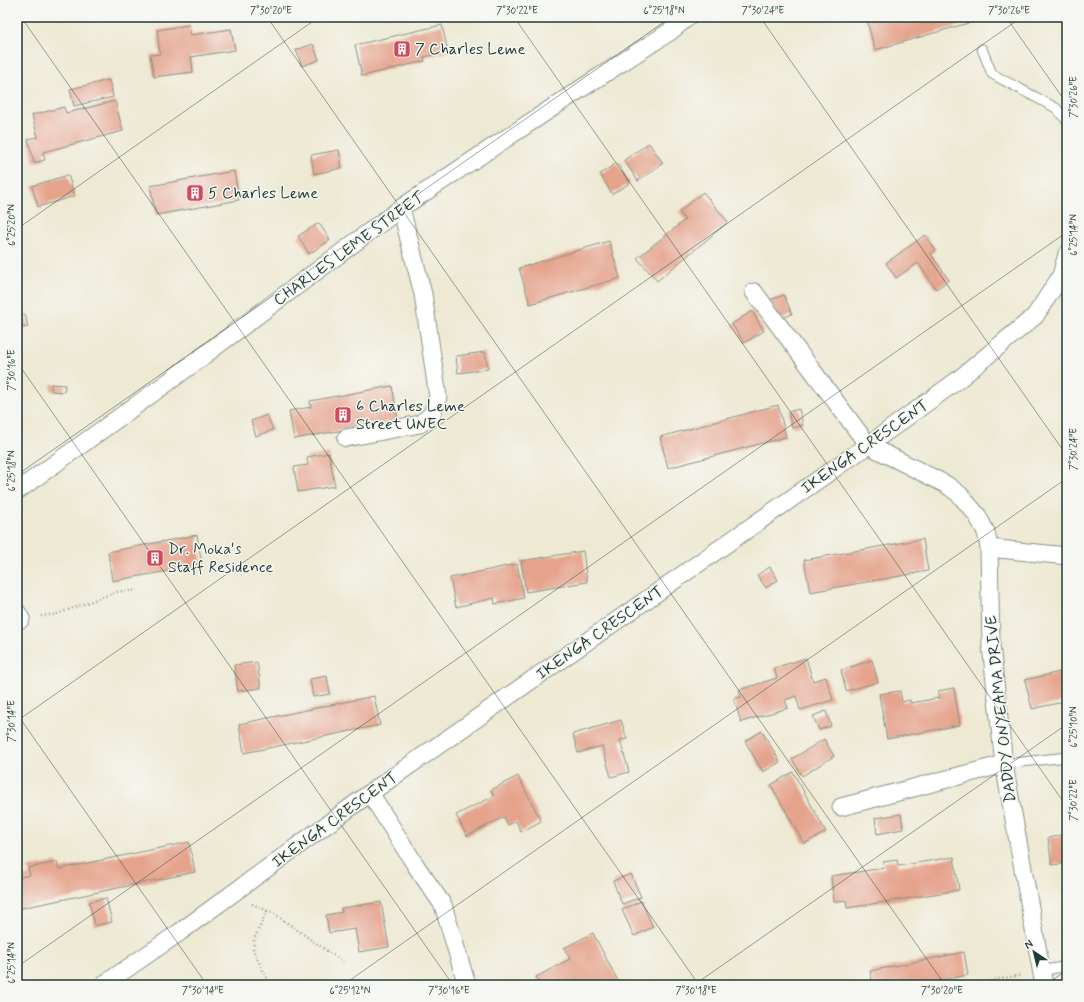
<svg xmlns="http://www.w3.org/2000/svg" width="1084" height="1002" font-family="Mynerve,sans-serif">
  <rect width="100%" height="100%" fill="#f6f6f2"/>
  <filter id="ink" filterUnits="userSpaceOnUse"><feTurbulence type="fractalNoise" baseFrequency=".025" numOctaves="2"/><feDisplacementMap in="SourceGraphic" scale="8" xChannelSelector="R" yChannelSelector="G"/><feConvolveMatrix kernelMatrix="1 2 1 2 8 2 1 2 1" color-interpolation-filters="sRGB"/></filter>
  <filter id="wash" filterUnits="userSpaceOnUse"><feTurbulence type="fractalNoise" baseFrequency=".012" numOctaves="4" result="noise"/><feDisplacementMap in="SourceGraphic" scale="16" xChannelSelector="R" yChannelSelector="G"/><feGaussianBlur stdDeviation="0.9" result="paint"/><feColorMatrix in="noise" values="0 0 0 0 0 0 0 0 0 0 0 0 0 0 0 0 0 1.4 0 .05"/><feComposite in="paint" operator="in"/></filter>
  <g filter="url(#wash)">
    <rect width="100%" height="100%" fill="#eee9d3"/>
    <g id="blocks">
      <path fill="#e5a38c" d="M866,17H978L979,20L875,50Z
        M189,25L191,35L231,29L235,50L191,57L193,72L154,77L150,55L160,54L157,30Z
        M442,25L448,52L424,57L425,61L362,76L355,45Z
        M313,44L319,60L302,66L296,50Z
        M109,80L113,97L74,106L70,89Z
        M115,101L123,131L43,152L45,160L34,163L28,139L38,137L32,115L64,107L66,113Z
        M649,143L663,163L638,181L624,160Z
        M339,150L342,168L314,174L311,155Z
        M617,163L630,183L612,194L600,174Z
        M234,171L239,200L156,215L150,186Z
        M68,175L75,196L38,207L32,186Z
        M703,192L728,222L657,281L637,258L685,220L679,212Z
        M319,223L330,240L309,254L298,236Z
        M925,235L936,250L931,254L949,280L936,289L918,263L896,278L886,263Z
        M609,241L620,278L530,304L519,268Z
        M784,295L792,314L778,320L770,300Z
        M752,311L764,331L744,343L732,324Z
        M25,314L28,327L17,329V316Z
        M485,352L488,369L458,373L456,356Z
        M51,384L65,385L64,392L51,391Z
        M392,386L398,420L294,439L289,411L311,407L310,401Z
        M778,405L786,437L668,468L660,437Z
        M799,409L803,425L792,428L788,412Z
        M267,415L273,430L256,436L251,421Z
        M329,453L335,486L298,492L294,467L308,465L307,457Z
        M197,535L202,565L112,581L108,552Z
        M923,539L928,571L810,592L804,560Z
        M583,551L587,582L526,592L521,561Z
        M517,564L524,598L495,604L494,598L456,607L450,578Z
        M770,567L778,580L766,588L757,575Z
        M806,658L813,681L826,677L833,700L800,710L796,696L785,700L788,708L741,722L734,699L741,697L739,690L777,678L774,668Z
        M872,660L878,682L846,691L841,670Z
        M257,662L261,688L238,691L234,665Z
        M1067,667V701L1032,709L1025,680L1064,671L1063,668Z
        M327,676L330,694L313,697L310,679Z
        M954,688L960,725L887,739L879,694L900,691L902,702L910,700L911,703L939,698L938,691Z
        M374,696L380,725L244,753L239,724Z
        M826,711L831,726L819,730L813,716Z
        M621,720L627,739L620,740L629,772L611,777L602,746L578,753L573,734Z
        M762,731L780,762L763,772L745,741Z
        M824,739L834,756L802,776L792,759Z
        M793,772L826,832L804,844L771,785Z
        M518,776L541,821L521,832L516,821L508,825L504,817L467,836L456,815L494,796L491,790Z
        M901,814L903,829L877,834L875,818Z
        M1067,834V863L1052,865L1048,838Z
        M189,842L195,872L17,909V878L30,875L28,868L57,862L59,869Z
        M954,857L959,890L847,908L846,900L834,902L831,876L884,868L883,862L897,860L898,866Z
        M631,874L641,897L622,904L613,881Z
        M106,898L112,922L95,926L89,902Z
        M641,901L653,927L634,936L622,910Z
        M381,902L389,947L359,952L355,929L329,933L326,915L342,912L341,908Z
        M593,933L618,981L610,985H597L594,980L586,985H540L536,977L570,959L564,948Z
        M964,952L968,975L917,985H873L870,971Z"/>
    </g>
  </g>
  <g filter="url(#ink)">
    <use href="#blocks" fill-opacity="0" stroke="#869384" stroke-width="1"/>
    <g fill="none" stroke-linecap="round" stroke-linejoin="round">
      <defs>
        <path id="service" d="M982,49L992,74L1056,108L1067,121
          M1057,283L1067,289
          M1004,764L1067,757
          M1041,971L1067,966"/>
        <path id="minor" d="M754,292L868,445L947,485L959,494L977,515L986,532L989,548L991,645L1004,764L1044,985
          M346,438L420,424L432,414L438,397L423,294L401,208
          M17,491L171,380L401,208L579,90L671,31L688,17
          M989,548L1067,556
          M17,612L21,619
          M370,793L416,866L443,905L467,985
          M841,807L1004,764
          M103,985L180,932L370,793L868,445L958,380L1035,316L1061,276L1067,254"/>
      </defs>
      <use href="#service" stroke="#869384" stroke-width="11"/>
      <use href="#minor" stroke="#869384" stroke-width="19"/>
      <path stroke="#869384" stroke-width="2.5" stroke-dasharray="1 3" stroke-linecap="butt" d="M41,616L57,614L116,592L137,590
        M252,904L273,913L343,962
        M267,911L254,939L253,950L270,985
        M967,985L1022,975"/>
      <use href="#service" stroke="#fff" stroke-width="9"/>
      <use href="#minor" stroke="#fff" stroke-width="17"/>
    </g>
  </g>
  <path fill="none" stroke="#1f3d34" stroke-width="1" stroke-opacity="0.45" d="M21,17L699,985M267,17L945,985M514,17L1067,807M760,17L1067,456M1006,17L1067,104M17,229L319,17M17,362L453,985M17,475L671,17M17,714L207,985M17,721L1022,17M17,967L1067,232M343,985L1067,478M694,985L1067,724M1045,985L1067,970"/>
  <defs>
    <symbol id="building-square" viewBox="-11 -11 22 22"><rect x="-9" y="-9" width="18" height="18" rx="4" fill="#d1495b" stroke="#f6f6f2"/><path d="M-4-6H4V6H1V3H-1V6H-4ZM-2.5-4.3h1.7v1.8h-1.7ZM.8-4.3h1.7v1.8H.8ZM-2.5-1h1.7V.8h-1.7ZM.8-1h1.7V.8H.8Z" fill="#fff"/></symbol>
  </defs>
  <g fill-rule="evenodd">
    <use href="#building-square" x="392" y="39" width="20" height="20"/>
    <use href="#building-square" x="185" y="183" width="20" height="20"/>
    <use href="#building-square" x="333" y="405" width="20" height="20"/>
    <use href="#building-square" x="145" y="548" width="20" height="20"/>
  </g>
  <g text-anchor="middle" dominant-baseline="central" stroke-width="3" stroke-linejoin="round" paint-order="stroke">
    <g font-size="16" fill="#1f3d34" stroke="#f6f6f2" text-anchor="start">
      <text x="415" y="49">7 Charles Leme</text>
      <text x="208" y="193">5 Charles Leme</text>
      <text x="356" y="406">6 Charles Leme<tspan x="356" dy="18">Street UNEC</tspan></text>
      <text x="168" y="549">Dr. Moka's<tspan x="168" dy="18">Staff Residence</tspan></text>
    </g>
    <g font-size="16" fill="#1f3d34" stroke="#f6f6f2">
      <text transform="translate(349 249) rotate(-36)">CHARLES LEME STREET</text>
      <text transform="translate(865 447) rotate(-35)">IKENGA CRESCENT</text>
      <text transform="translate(600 633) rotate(-35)">IKENGA CRESCENT</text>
      <text transform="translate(1001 709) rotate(-96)">DADDY ONYEAMA DRIVE</text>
      <text transform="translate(335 820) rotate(-36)">IKENGA CRESCENT</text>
    </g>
  </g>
  <rect width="1084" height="1002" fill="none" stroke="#f6f6f2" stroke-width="44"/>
  <g transform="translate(1034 952) rotate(325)" stroke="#f6f6f2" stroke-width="3" paint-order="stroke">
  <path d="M0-3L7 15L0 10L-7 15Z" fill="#1f3d34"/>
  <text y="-6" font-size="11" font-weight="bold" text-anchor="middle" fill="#1f3d34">N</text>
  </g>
  <rect x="22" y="22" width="1040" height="958" fill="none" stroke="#1f3d34" stroke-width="1.5"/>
  <g font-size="10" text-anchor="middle" fill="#1f3d34">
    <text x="271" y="14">7°30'20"E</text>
    <text x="517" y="14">7°30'22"E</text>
    <text x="664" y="14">6°25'18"N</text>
    <text x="763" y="14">7°30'24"E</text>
    <text x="1009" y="14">7°30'26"E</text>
    <text transform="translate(1073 97) rotate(-90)" y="4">7°30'26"E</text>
    <text transform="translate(11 225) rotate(-90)" y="4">6°25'20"N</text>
    <text transform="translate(1073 235) rotate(-90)" y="4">6°25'14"N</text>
    <text transform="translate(11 370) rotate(-90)" y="4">7°30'16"E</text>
    <text transform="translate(1073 449) rotate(-90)" y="4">7°30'24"E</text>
    <text transform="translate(11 471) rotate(-90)" y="4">6°25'18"N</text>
    <text transform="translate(11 721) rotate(-90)" y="4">7°30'14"E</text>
    <text transform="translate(1073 727) rotate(-90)" y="4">6°25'10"N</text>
    <text transform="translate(1073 800) rotate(-90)" y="4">7°30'22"E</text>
    <text transform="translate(11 963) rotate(-90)" y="4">6°25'14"N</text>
    <text x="203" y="994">7°30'14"E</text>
    <text x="350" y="994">6°25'12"N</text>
    <text x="449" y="994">7°30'16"E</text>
    <text x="696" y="994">7°30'18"E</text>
    <text x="942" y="994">7°30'20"E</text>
  </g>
</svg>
